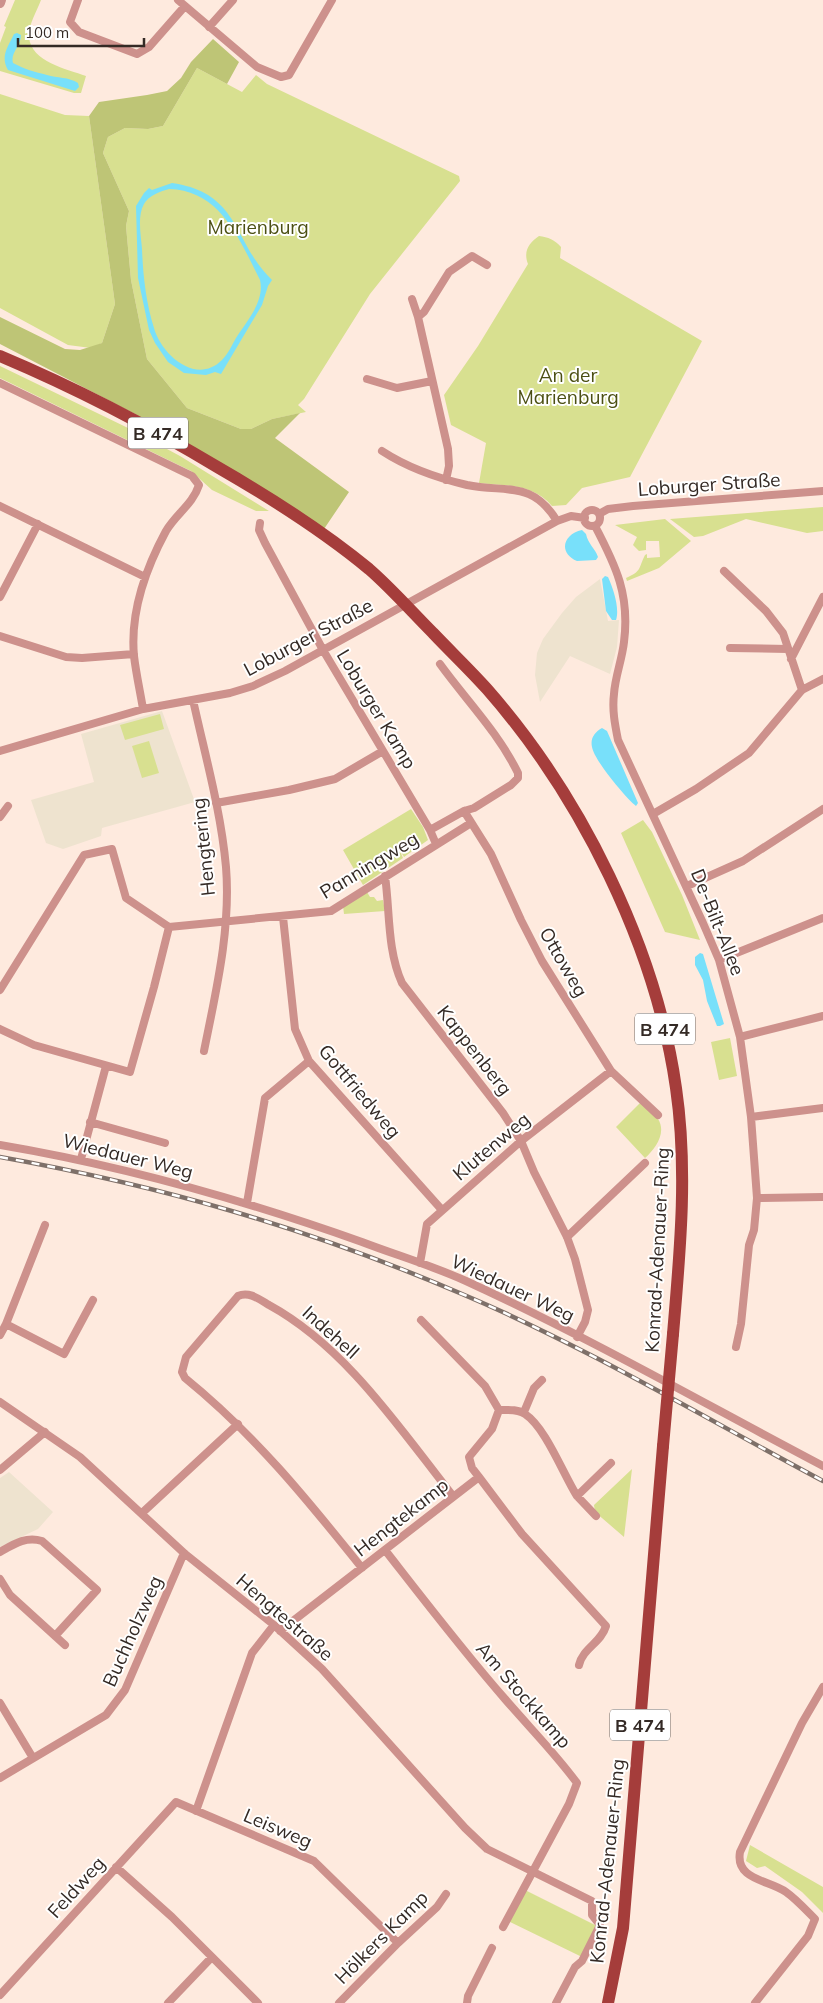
<svg xmlns="http://www.w3.org/2000/svg" width="823" height="2003" font-family="Mulish,sans-serif">
  <rect width="100%" height="100%" fill="#feeade"/>
  <path fill="#eee3cf" d="M600,579L608,621L619,620L617,647L610,674L570,656L540,702L535,675L537,653L543,639L562,613L576,597Z
    M162,711L195,802L102,828L101,836L63,849L46,843L31,800L94,782L81,734Z
    M9,1472L53,1512L38,1529L0,1547V1478Z"/>
  <path fill="#d8e090" d="M15,0H41C37,11 28,25 29,37C31,62 67,69 86,76L81,93H74L0,71V43L6,27L4,26Z
    M197,68L242,92L256,75L267,84L459,176L460,181L370,294L304,399L298,405L306,412L272,419L251,429H241L187,408L147,359L131,280L126,226L129,211L103,153L108,137L125,128L148,129L163,126Z
    M0,94L65,115L89,116L115,304L102,343L91,348L68,345L0,308Z
    M539,236C548,237 555,240 561,247L560,258L702,341L630,477L582,488L566,505L552,506C533,484 507,486 479,483L486,443L451,425L444,395L478,346L528,264C523,251 529,243 539,236Z
    M0,366L126,427L180,456L269,511H256L212,490L191,471L0,378Z
    M823,507V531L807,533L746,519L703,536L694,537L670,519Z
    M665,519L691,541L659,568L627,581L626,578C642,571 638,569 645,555L647,554V558L660,557L659,541H646V550L639,551L633,545L637,537L615,525Z
    M160,714L164,729L125,740L120,725Z
    M149,741L159,773L142,778L132,746Z
    M411,809L423,827L428,840L404,857L399,849L403,858L363,885L343,850Z
    M643,820L652,832L682,895L700,940L665,932L621,833Z
    M367,892L370,897H374L377,901L383,900L385,911L344,914L343,906Z
    M730,1038L737,1076L719,1080L711,1042Z
    M640,1103C645,1107 655,1113 658,1119C667,1133 655,1149 645,1158L616,1127Z
    M632,1469L624,1537L595,1512L594,1505Z
    M750,1845L823,1887V1913L802,1892L765,1866L757,1868L746,1861Z
    M523,1889L597,1926L582,1957L506,1920Z"/>
  <path fill="#bec576" d="M213,39L239,62L227,84L197,68L163,126L148,129L125,128L108,137L103,153L129,211L126,226L131,280L147,359L187,408L241,429H251L272,419L300,413L275,438L349,492L324,529L135,414L0,344V317L65,349L80,350L102,343L115,304L89,116L99,102L147,95L167,91L181,78L191,62Z"/>
  <path fill="#78e0fa" fill-rule="evenodd" d="M17,33L21,35C21,46 10,53 13,63C24,69 35,72 47,75C57,78 69,77 78,83L79,87L75,91L8,70C0,56 8,47 14,34Z
    M172,183C241,193 233,243 272,280L268,286L262,305L221,374L215,372L206,375L184,373L168,362L155,343L149,330L138,278L136,206L144,193L149,188L152,190ZM169,189C221,190 240,241 260,280C265,301 247,321 236,338C232,345 228,354 222,360C196,386 161,354 154,328C146,303 143,275 142,249C141,236 137,216 144,204C148,196 161,191 169,189Z
    M582,530L586,534C588,544 595,548 598,557L596,560L577,561C558,553 563,534 582,530Z
    M605,576L608,577C613,588 620,608 616,620H612L606,611L602,579Z
    M602,728L607,731L638,803L636,806C625,797 594,760 592,747C590,738 595,732 602,728Z
    M700,953L703,954L724,1024L720,1026H717L707,1001L703,980L695,965V957Z"/>
  <g fill="none" stroke-linecap="round" stroke-linejoin="round">
    <path stroke="#cd918c" stroke-width="8" d="M78,0L70,22L79,32L137,54L149,47L185,6
      M178,0L257,67L281,77L289,75L332,0
      M209,27L233,0
      M412,299L418,317L448,449L449,466L446,480
      M418,317L424,312L449,272L472,256L487,265
      M367,379L397,388L432,381
      M0,383L192,476L199,485C193,504 176,514 166,531C146,568 130,613 134,656C136,673 140,691 143,709
      M382,451C408,468 437,478 467,485C507,493 532,480 557,521
      M0,506L145,577
      M584 518a8 8 0 1 1 16 0a8 8 0 1 1-16 0Z
      M599,514L608,509L633,506L823,491
      M260,523L259,530L265,543L323,650L430,830
      M595,526C616,566 630,595 624,642C622,660 615,677 614,694C612,710 615,725 618,740L703,923L719,960L740,1037L751,1117L757,1198L754,1230L749,1245L741,1324L736,1347
      M724,571L766,611L783,633L802,690
      M0,597L38,524
      M0,636L66,657L82,658L134,654
      M730,648L788,649
      M791,659L823,597
      M193,700C205,755 221,811 226,867C231,929 216,991 204,1051
      M0,751L143,709L230,693L253,686L285,671L557,521L571,516L585,518
      M216,803L289,790L335,779L383,751
      M464,811L491,854L521,920L542,961L611,1071L658,1115
      M653,814L696,789L749,753L802,690L823,679
      M0,817L8,806
      M436,844L430,830L464,811L474,808L511,785L518,778V773C498,732 466,700 440,664
      M385,876C390,911 387,950 402,983L503,1113L521,1141L534,1172L567,1237L575,1259L588,1310L585,1322L577,1337
      M687,886L743,861L823,809
      M283,917L295,1029L309,1061L442,1210
      M169,927L331,911L471,823
      M719,960L823,918
      M0,990L84,855L112,849L126,898L169,927
      M0,1029L34,1045L130,1072L154,987L169,927
      M740,1037L823,1016
      M751,1117L823,1108
      M90,1122L165,1143
      M0,1145C124,1166 244,1200 362,1242C396,1255 433,1266 466,1281C588,1337 705,1404 823,1466
      M81,1159L106,1066
      M757,1198L823,1197
      M247,1203L265,1098L309,1061
      M567,1237L645,1163
      M420,1263L427,1224L521,1141L611,1071
      M6,1324L64,1354L93,1300
      M0,1335L6,1324L45,1225
      M0,1402L80,1457L184,1553L274,1625L322,1669L465,1828L487,1849L592,1901V1915L600,1925L582,1961L575,1967L556,2003
      M499,1410C507,1410 518,1409 525,1414C546,1428 563,1474 577,1496L611,1463
      M524,1412L534,1388L542,1380
      M0,1470L45,1432
      M479,1477L522,1534L606,1626C601,1643 583,1648 579,1665
      M577,1496L596,1516
      M142,1513L238,1424
      M385,1550C424,1600 463,1651 505,1699C529,1727 555,1753 577,1783L569,1804L503,1927
      M0,1552C14,1544 26,1536 42,1541L97,1590L55,1636
      M362,1568C306,1498 254,1434 185,1378L182,1372L186,1357L238,1296C249,1291 259,1299 269,1305C346,1347 400,1429 453,1496
      M0,1579L10,1595L65,1645
      M280,1631L479,1477L472,1468L469,1457L492,1429L499,1410L485,1386L421,1320
      M0,1703L33,1758
      M0,1778L106,1715L125,1690L184,1553
      M196,1811L252,1653L274,1625
      M116,1867L172,1917L258,2003
      M0,1995L176,1802L314,1861L398,1943
      M168,2003L212,1957
      M339,2003L398,1943L437,1907L446,1894
      M467,2003L468,1996L492,1948
      M755,2003L808,1936L815,1919C806,1910 796,1899 786,1892C769,1880 735,1880 740,1852L802,1723L823,1687"/>
    <path stroke="#cd918c" stroke-width="10" d="M0,3L1,0"/>
    <path stroke="#a53d3b" stroke-width="12" d="M0,356C76,388 149,426 219,468C271,498 323,531 369,569C392,589 412,612 433,633C451,652 470,670 487,689C581,796 656,947 676,1088C688,1170 680,1252 673,1334
      M608,2003L623,1928L663,1446"/>
    <defs>
      <path id="rail" d="M0,1157C162,1186 311,1229 462,1294C585,1346 705,1418 823,1481"/>
    </defs>
    <use href="#rail" stroke="#7e7069" stroke-width="4.5"/>
    <use href="#rail" stroke="#fff" stroke-width="2.5" stroke-dasharray="8" stroke-linecap="butt"/>
    <path stroke="#a53d3b" stroke-width="12" d="M663,1446L673,1334"/>
  </g>
  <g text-anchor="middle" dominant-baseline="central" stroke-width="4" stroke-linejoin="round" paint-order="stroke">
    <g fill="#fff" stroke="#716a66" stroke-width="1">
      <rect x="128" y="417.5" width="60" height="31" rx="4"/>
      <rect x="635" y="1013.5" width="60" height="31" rx="4"/>
      <rect x="610" y="1709.5" width="60" height="31" rx="4"/>
    </g>
    <g font-size="18" font-weight="bold" fill="#342a25">
      <text x="158" y="433">B 474</text>
      <text x="665" y="1029">B 474</text>
      <text x="640" y="1725">B 474</text>
    </g>
    <g font-size="19" fill="#4b4f13" stroke="#fff">
      <text x="258" y="227">Marienburg</text>
      <text x="568" y="375">An der<tspan x="568" dy="22">Marienburg</tspan></text>
    </g>
    <g font-size="19" fill="#342a25" stroke="#fff">
      <text transform="translate(709 484) rotate(-4)">Loburger Straße</text>
      <text transform="translate(308 637) rotate(-28)">Loburger Straße</text>
      <text transform="translate(377 709) rotate(59)">Loburger Kamp</text>
      <text transform="translate(203 847) rotate(-96)">Hengtering</text>
      <text transform="translate(369 865) rotate(-31)">Panningweg</text>
      <text transform="translate(718 922) rotate(68)">De-Bilt-Allee</text>
      <text transform="translate(564 962) rotate(60)">Ottoweg</text>
      <text transform="translate(475 1050) rotate(52)">Kappenberg</text>
      <text transform="translate(360 1091) rotate(50)">Gottfriedweg</text>
      <text transform="translate(491 1146) rotate(-40)">Klutenweg</text>
      <text transform="translate(128 1156) rotate(14)">Wiedauer Weg</text>
      <text transform="translate(657 1250) rotate(-87)">Konrad-Adenauer-Ring</text>
      <text transform="translate(513 1288) rotate(25)">Wiedauer Weg</text>
      <text transform="translate(331 1332) rotate(42)">Indehell</text>
      <text transform="translate(401 1517) rotate(-38)">Hengtekamp</text>
      <text transform="translate(285 1617) rotate(41)">Hengtestraße</text>
      <text transform="translate(132 1631) rotate(-66)">Buchholzweg</text>
      <text transform="translate(524 1695) rotate(49)">Am Stockkamp</text>
      <text transform="translate(278 1828) rotate(23)">Leisweg</text>
      <text transform="translate(607 1861) rotate(-84)">Konrad-Adenauer-Ring</text>
      <text transform="translate(76 1887) rotate(-48)">Feldweg</text>
      <text transform="translate(381 1937) rotate(-45)">Hölkers Kamp</text>
    </g>
  </g>
  <path d="M18 38v8h126v-8" fill="none" stroke="#342a25" stroke-width="2.5"/>
  <text x="25" y="38" font-size="15" fill="#342a25" stroke="#ffffff" stroke-width="4" paint-order="stroke">100 m</text>
</svg>
